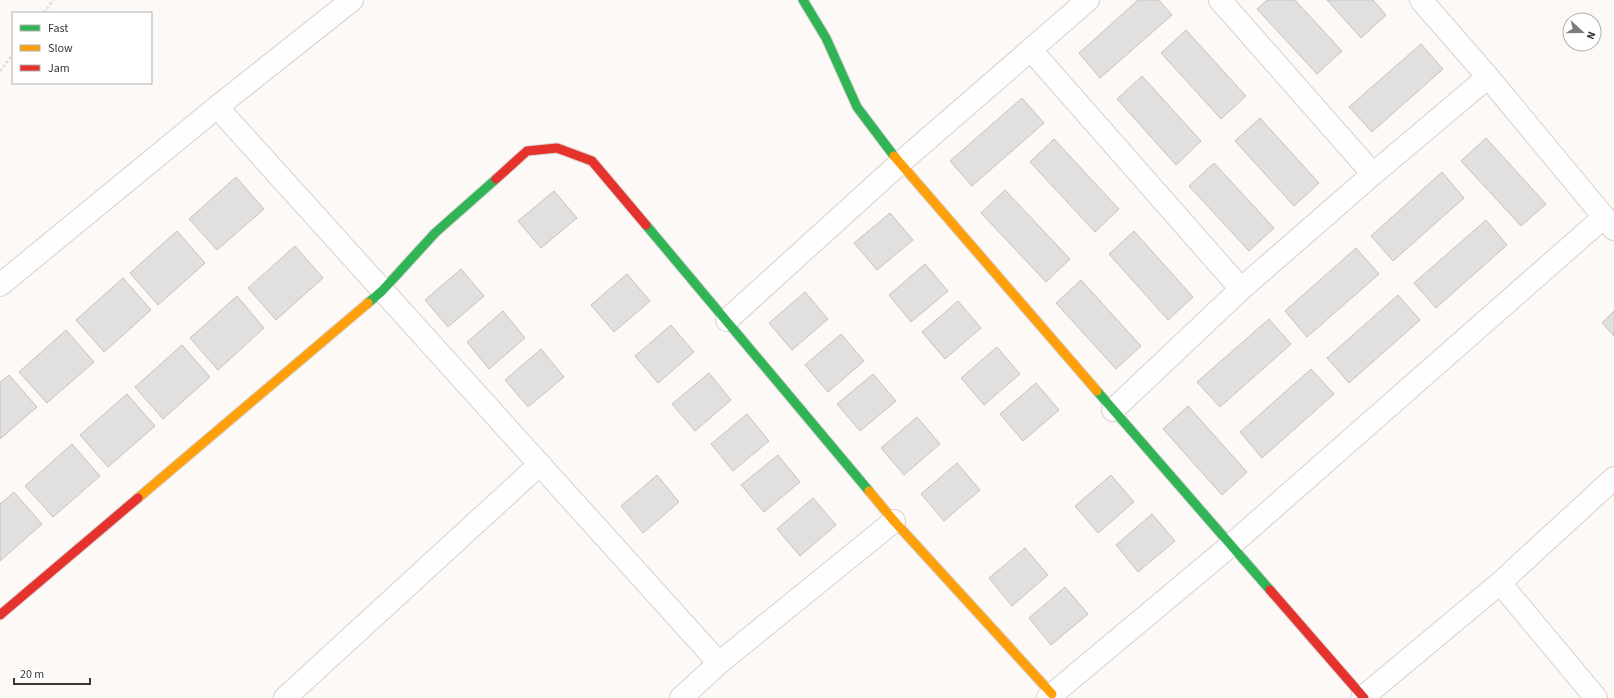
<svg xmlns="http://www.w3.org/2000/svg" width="1614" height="698" font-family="'Source Sans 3',sans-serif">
  <rect width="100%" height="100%" fill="#fdf9f7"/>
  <path fill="#e2e0df" stroke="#c5c3c2" d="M1138,0H1159L1172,15L1100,78L1079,53Z
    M1267,0H1295L1342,51L1317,74L1257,9Z
    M1327,0H1373L1386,15L1361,38Z
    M1186,30L1246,96L1221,119L1161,53Z
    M1421,44L1443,69L1372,132L1349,107Z
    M1142,76L1201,141L1176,165L1117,99Z
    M1022,98L1044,123L972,186L950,161Z
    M1260,118L1319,183L1294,206L1235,141Z
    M1486,138L1546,204L1521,226L1461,161Z
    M1054,139L1119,209L1095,232L1030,162Z
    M1214,163L1274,228L1249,251L1189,186Z
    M1442,172L1464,198L1393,261L1371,236Z
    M236,177L264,209L217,250L189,219Z
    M1005,190L1070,259L1046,282L981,213Z
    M554,191L577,218L541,248L518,221Z
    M890,213L913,240L877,270L854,243Z
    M1486,220L1507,245L1436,308L1414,283Z
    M177,231L205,263L158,305L130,273Z
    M1134,231L1193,297L1168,320L1109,254Z
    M295,246L323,278L276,320L248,288Z
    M1356,248L1379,274L1307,337L1285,311Z
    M925,264L948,291L911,322L889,295Z
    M461,269L484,296L448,327L425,300Z
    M627,274L650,301L614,332L591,305Z
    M123,278L151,310L104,352L76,320Z
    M1081,280L1141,346L1116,369L1056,303Z
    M805,292L828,319L792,350L769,323Z
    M1398,295L1420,320L1349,383L1327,358Z
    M237,296L264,328L218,370L190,338Z
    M958,301L981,328L945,359L922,332Z
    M503,311L525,338L489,369L467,342Z
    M1614,311V336L1602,323Z
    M1269,319L1291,344L1220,407L1197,382Z
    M671,325L694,352L658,383L635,356Z
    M66,330L94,362L47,403L19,372Z
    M841,334L864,361L828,392L805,365Z
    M182,345L210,377L163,419L135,387Z
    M997,347L1020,374L984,405L961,378Z
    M541,349L564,377L528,407L505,380Z
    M1311,369L1334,394L1262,458L1240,432Z
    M709,373L731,400L695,431L672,404Z
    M873,374L896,401L860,431L837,404Z
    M9,375L37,407L0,439V382Z
    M1036,383L1059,410L1023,441L1000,414Z
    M127,394L155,426L108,467L80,435Z
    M1188,406L1247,472L1222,495L1163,429Z
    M747,414L769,441L733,471L711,444Z
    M917,417L940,444L904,475L881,448Z
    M72,444L100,476L53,517L25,486Z
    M778,455L800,482L764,512L741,485Z
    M957,463L980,490L944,521L921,494Z
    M657,475L679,502L643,533L621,506Z
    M1111,475L1134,502L1098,533L1075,506Z
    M14,492L42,524L0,561V504Z
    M813,498L836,525L800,556L777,529Z
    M1152,514L1175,541L1138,572L1116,545Z
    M1025,548L1048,575L1012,606L989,578Z
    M1065,587L1088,614L1051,645L1029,618Z"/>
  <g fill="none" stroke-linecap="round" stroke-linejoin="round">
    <defs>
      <path id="street" d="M1220,0L1373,174
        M1421,0L1488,77L1614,229
        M1031,50L1241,289
        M217,107L719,663
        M0,285L217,107L352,0
        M727,320L900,163L1088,0
        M1113,410L1241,289L1373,174L1488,77
        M1500,583L1596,698
        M285,698L540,464
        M681,698L719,663L894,521
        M1048,698L1231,545L1604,217
        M1362,698L1500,583L1614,478"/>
      <path id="fast" d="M803,0L826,38L857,107L894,156
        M646,225L869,491
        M368,303L382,291L435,233L496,179
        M1097,391L1270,590"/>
      <path id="slow" d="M894,156L1097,391
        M869,491L894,521L1052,694
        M138,498L368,303"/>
      <path id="jam" d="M496,179L527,151L557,148L592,161L646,225
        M1270,590L1364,698
        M0,615L138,498"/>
    </defs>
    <use href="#street" stroke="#d5d2d0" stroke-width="24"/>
    <use href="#fast" stroke="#d5d2d0" stroke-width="11"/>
    <use href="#slow" stroke="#d5d2d0" stroke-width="11"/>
    <use href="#jam" stroke="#d5d2d0" stroke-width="11"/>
    <path stroke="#dfdedd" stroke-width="2.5" stroke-dasharray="3 2" stroke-linecap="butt" d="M44,13L53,0
      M0,71L13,54"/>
    <use href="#street" stroke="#fffefe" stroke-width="22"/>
    <use href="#fast" stroke="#30b455" stroke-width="9"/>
    <use href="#slow" stroke="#ff9f0a" stroke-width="9"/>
    <use href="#jam" stroke="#e5322d" stroke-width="9"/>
  </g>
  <rect x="12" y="12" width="140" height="72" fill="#ffffff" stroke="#b0afaf"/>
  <rect x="20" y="25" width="20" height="6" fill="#30b455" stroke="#b0afaf"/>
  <text x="48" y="32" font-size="12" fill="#3a3736">Fast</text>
  <rect x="20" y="45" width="20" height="6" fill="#ff9f0a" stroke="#b0afaf"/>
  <text x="48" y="52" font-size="12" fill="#3a3736">Slow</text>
  <rect x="20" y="65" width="20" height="6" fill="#e5322d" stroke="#b0afaf"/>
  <text x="48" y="72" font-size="12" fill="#3a3736">Jam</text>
  <g transform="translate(1582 32) rotate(111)"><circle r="19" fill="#ffffff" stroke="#b0afaf"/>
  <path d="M0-3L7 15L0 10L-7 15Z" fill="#7e7b7a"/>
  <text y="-6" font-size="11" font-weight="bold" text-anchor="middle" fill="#3a3736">N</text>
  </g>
  <path d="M14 678v6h76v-6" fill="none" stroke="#3a3736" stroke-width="2"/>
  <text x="20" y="678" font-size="12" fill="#3a3736" stroke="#ffffff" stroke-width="3" paint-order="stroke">20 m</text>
</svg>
